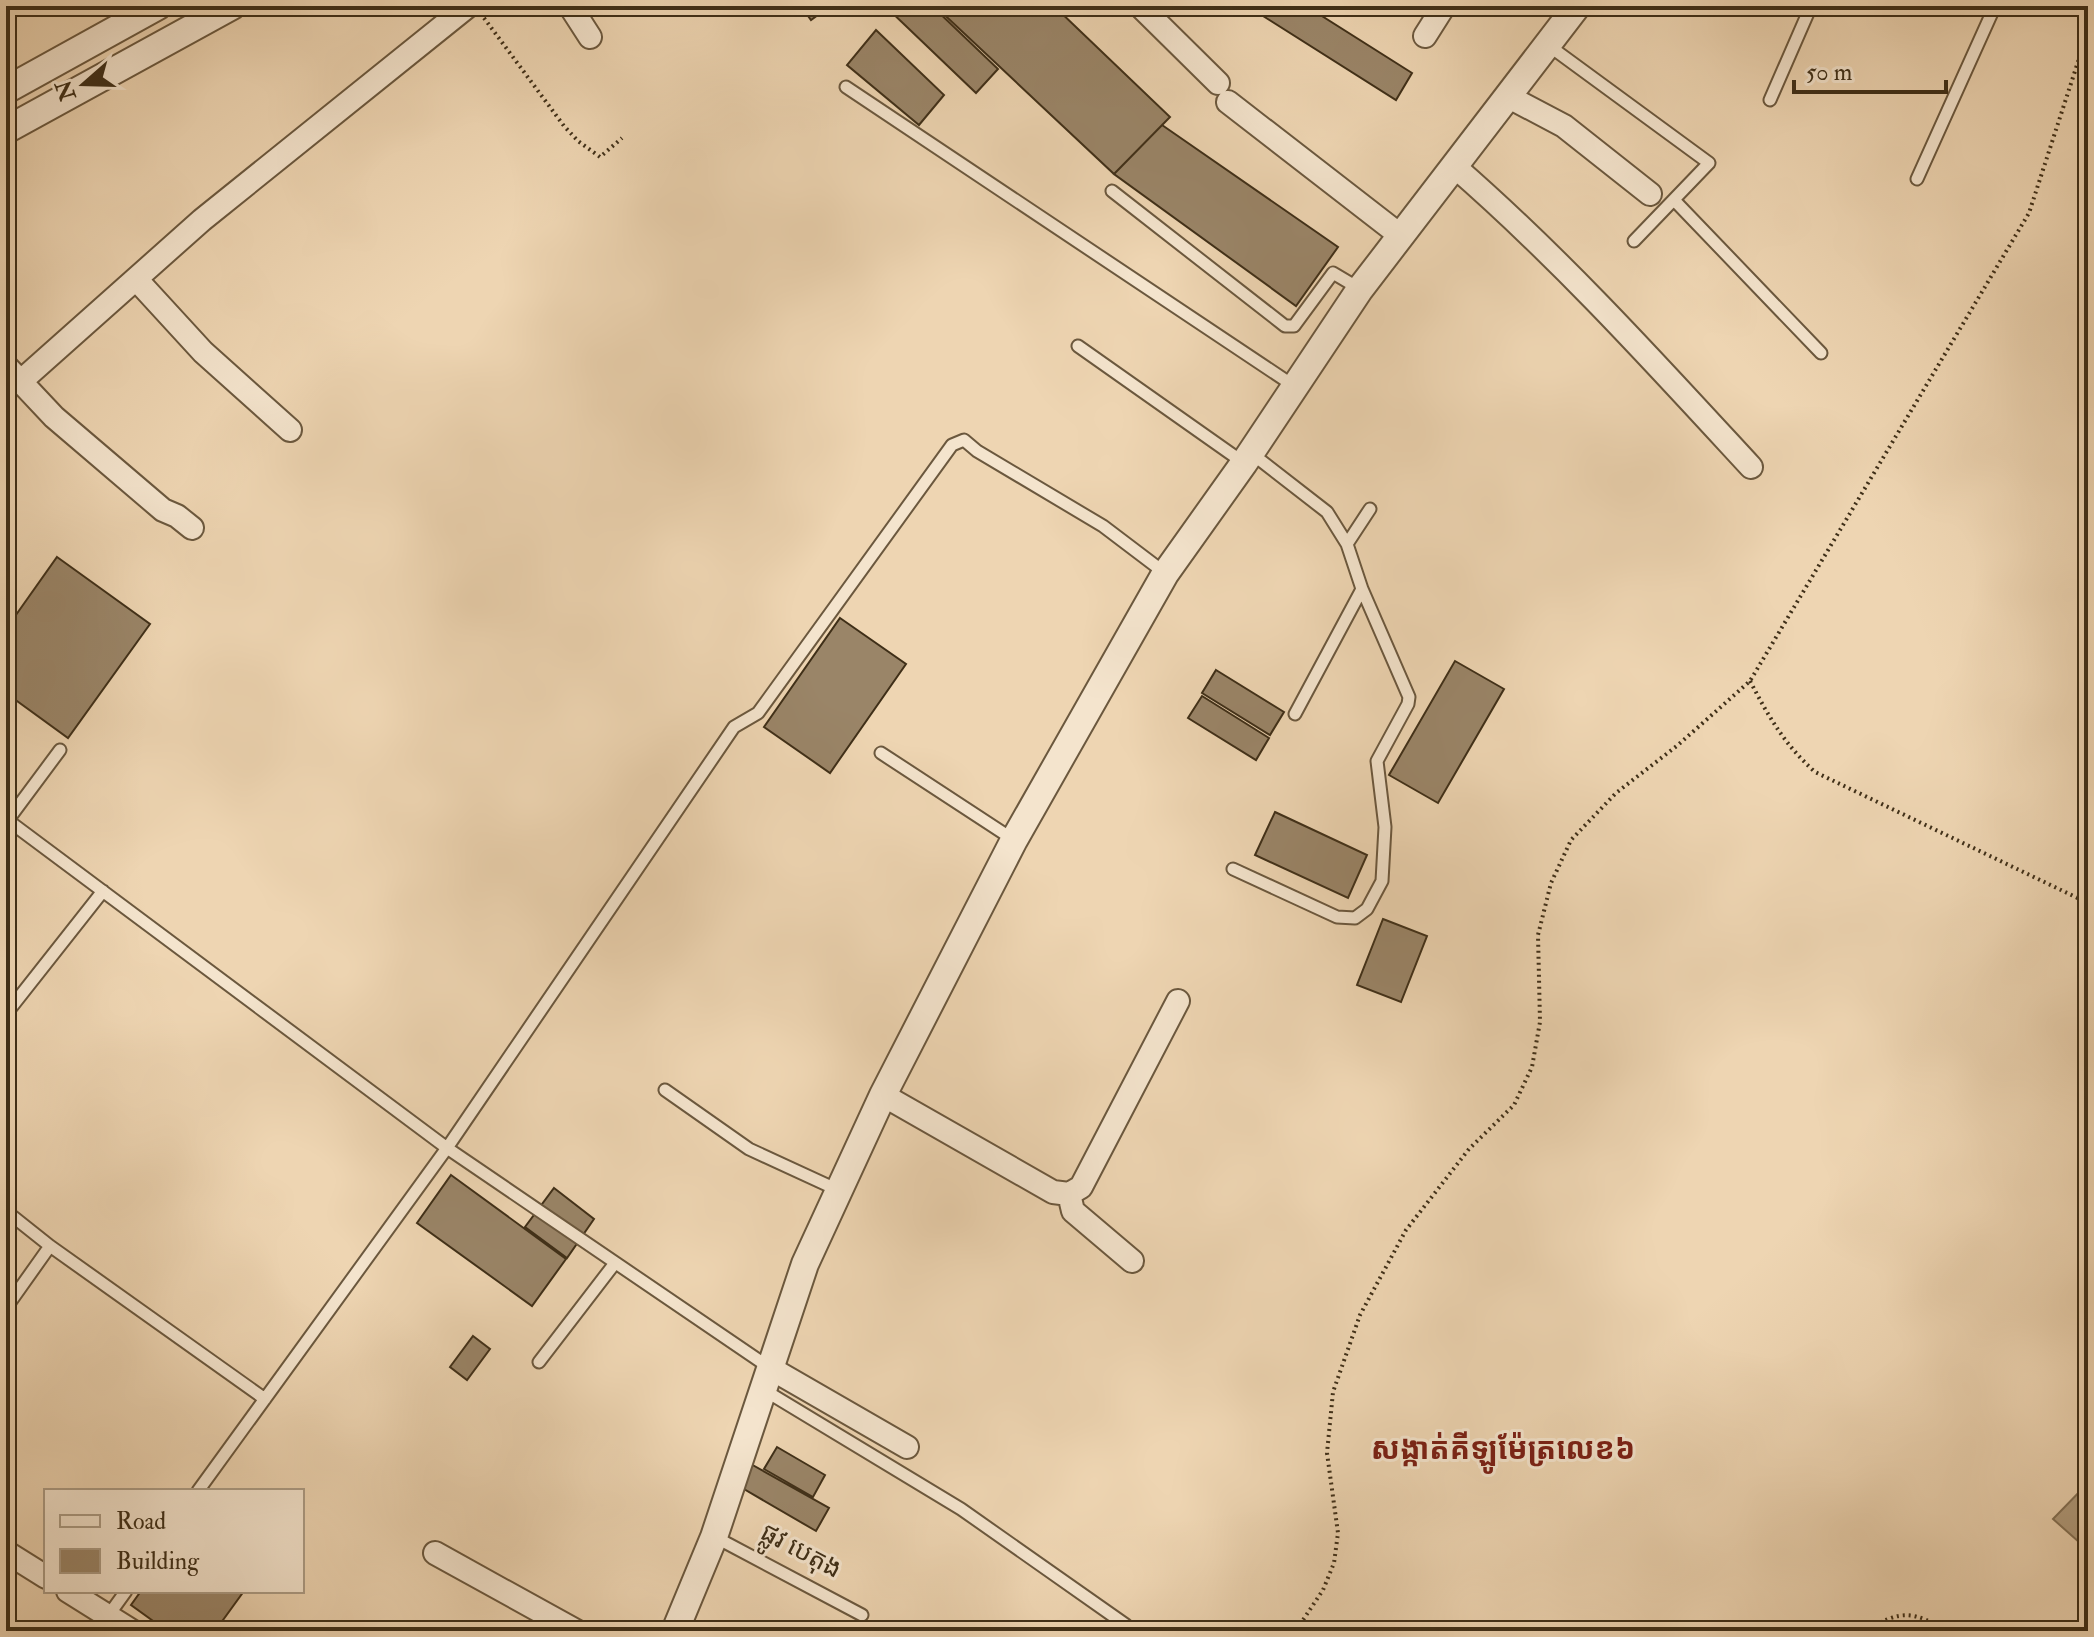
<svg xmlns="http://www.w3.org/2000/svg" width="2094" height="1637" font-family="'IM FELL Double Pica','Noto Sans Khmer',serif">
  <rect width="100%" height="100%" fill="#eed5b2"/>
  <filter id="stains"><feTurbulence type="fractalNoise" baseFrequency=".0025" numOctaves="4"/><feColorMatrix values="0 0 0 0 .2 0 0 0 0 .09 0 0 0 0 .02 0 0 0 .5 -.17"/></filter>
  <radialGradient id="worn" r=".72"><stop offset=".6" stop-color="#630" stop-opacity="0"/><stop offset="1" stop-color="#630" stop-opacity=".3"/></radialGradient>
  <path fill="#b29d7e" stroke="#847155" stroke-width="2" d="M2088,1483V1550L2053,1519Z"/>
  <path fill="#9a8568" stroke="#3f2f18" stroke-width="2" d="M801,6H830L811,20Z
    M885,6H932L998,69L976,93Z
    M935,6H1054L1170,117L1114,174Z
    M1269,6H1306L1412,73L1396,100L1263,16Z
    M876,30L944,95L919,125L847,65Z
    M1162,125L1338,247L1296,306L1114,174Z
    M57,557L150,624L68,738L6,693V629Z
    M840,618L906,664L830,773L764,727Z
    M1455,661L1504,689L1438,803L1389,775Z
    M1216,670L1284,712L1270,735L1202,693Z
    M1202,696L1269,738L1256,760L1188,718Z
    M1275,812L1367,855L1348,898L1255,855Z
    M1383,919L1427,936L1401,1002L1357,985Z
    M451,1175L566,1259L532,1306L417,1223Z
    M554,1188L594,1219L567,1258L525,1227Z
    M473,1336L490,1349L467,1380L450,1367Z
    M777,1447L825,1475L813,1497L764,1469Z
    M749,1463L829,1508L816,1531L737,1485Z
    M141,1591H244L215,1631H167L131,1605Z"/>
  <g fill="none" stroke-linecap="round" stroke-linejoin="round">
    <defs>
      <path id="service" d="M1548,45L1709,163L1634,241
        M846,87L1294,386
        M1770,100L1811,6
        M1917,179L1995,6
        M1112,191L1285,326H1294L1333,273L1360,289
        M1674,200L1821,353
        M1078,346L1244,463
        M1347,544L1370,509
        M1295,714L1362,589
        M881,753L1014,840
        M6,819L447,1148L198,1491
        M8,820L60,750
        M1233,869L1337,917L1355,918L1367,909L1382,881L1385,827L1377,761L1408,704L1409,697L1362,589L1347,544L1327,512L1251,453
        M6,1014L103,891
        M665,1090L749,1149L838,1190
        M6,1211L50,1246L265,1399
        M6,1308L50,1246
        M539,1362L615,1263
        M770,1368L447,1148L734,727L758,713L952,445L964,440L977,451L1103,526L1165,573
        M764,1390L961,1509L1126,1625L1130,1631
        M715,1537L862,1615
        M108,1616L126,1591"/>
      <path id="minor" d="M570,6L590,37
        M1140,6L1218,83
        M1425,36L1444,6
        M1509,97L1564,126L1650,194
        M1228,102L1401,236
        M1454,166C1561,259 1655,363 1751,467
        M136,279L203,352L290,430
        M6,366L54,417L163,510L177,516L192,528
        M20,382L202,220L468,6
        M883,1095L1053,1192L1069,1194L1081,1187L1178,1001
        M1069,1194L1073,1211L1132,1261
        M770,1368L907,1447
        M6,1552L46,1577
        M435,1553L576,1631
        M68,1591L132,1631"/>
      <path id="tertiary" d="M6,90L158,6
        M6,130L232,6
        M675,1631L714,1537L805,1264L883,1095L1014,840L1165,574L1244,463L1360,289L1577,6"/>
    </defs>
    <use href="#service" stroke="#6b583e" stroke-width="15"/>
    <use href="#minor" stroke="#6b583e" stroke-width="26"/>
    <use href="#tertiary" stroke="#6b583e" stroke-width="30"/>
    <path stroke="#3f2f18" stroke-width="4" stroke-dasharray="2 4" stroke-linecap="butt" d="M484,18L564,126L578,141L600,157L622,138
      M1750,681C1769,717 1784,744 1815,772L2088,903
      M1300,1631L1301,1623L1323,1590L1334,1563L1338,1533L1327,1453L1333,1392L1360,1315L1406,1230L1469,1149L1514,1105L1532,1067L1540,1022L1538,935L1551,883L1571,840L1616,793L1678,745L1750,681L2029,213L2088,31
      M1864,1631C1903,1609 1911,1611 1949,1631"/>
    <use href="#service" stroke="#f4e4cd" stroke-width="11"/>
    <use href="#minor" stroke="#f4e4cd" stroke-width="22"/>
    <use href="#tertiary" stroke="#f4e4cd" stroke-width="26"/>
  </g>
  <g text-anchor="middle" dominant-baseline="central" stroke-width="6" stroke-linejoin="round" paint-order="stroke">
    <g font-size="26" fill="#3f2f18" stroke="#f4e4cd">
      <text transform="translate(801 1551) rotate(28)">ផ្លូវ បេតុង</text>
    </g>
    <g font-size="30" font-weight="bold" fill="#7a1f14" stroke="#f4e4cd">
      <text x="1503" y="1449">សង្កាត់គីឡូម៉ែត្រលេខ៦</text>
    </g>
  </g>
  <rect width="2094" height="1637" fill="none" stroke="#eed5b2" stroke-width="32"/>
  <rect x="8" y="8" width="2078" height="1621" fill="none" stroke="#3f2f18" stroke-width="4"/>
  <rect x="16" y="16" width="2062" height="1605" fill="none" stroke="#3f2f18" stroke-width="2"/>
  <rect x="44" y="1489" width="260" height="104" fill="#f4e4cd" stroke="#ac9c85" stroke-width="2"/>
  <rect x="60" y="1515" width="40" height="12" fill="#f4e4cd" stroke="#ac9c85" stroke-width="2"/>
  <text x="116" y="1529" font-size="24" fill="#3f2f18">Road</text>
  <rect x="60" y="1549" width="40" height="24" fill="#9a8568" stroke="#ac9c85" stroke-width="2"/>
  <text x="116" y="1569" font-size="24" fill="#3f2f18">Building</text>
  <g transform="translate(84 84) rotate(250)" stroke="#f4e4cd" stroke-width="6" paint-order="stroke">
  <path d="M0-6L14 30L0 20L-14 30Z" fill="#3f2f18"/>
  <text y="-12" font-size="22" font-weight="bold" text-anchor="middle" fill="#3f2f18">N</text>
  </g>
  <path d="M1794 80v12h152v-12" fill="none" stroke="#3f2f18" stroke-width="4"/>
  <text x="1806" y="80" font-size="24" fill="#3f2f18" stroke="#f4e4cd" stroke-width="6" paint-order="stroke">50 m</text>
  <rect width="100%" height="100%" filter="url(#stains)"/>
  <rect width="100%" height="100%" fill="url(#worn)"/>
</svg>
